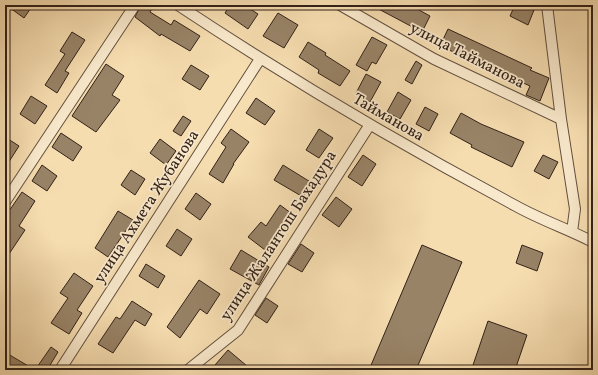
<svg xmlns="http://www.w3.org/2000/svg" width="598" height="375" font-family="Vollkorn,serif">
  <rect width="100%" height="100%" fill="#f6ddb0"/>
  <filter id="stains"><feTurbulence type="fractalNoise" baseFrequency=".005" numOctaves="4"/><feColorMatrix values="0 0 0 0 .2 0 0 0 0 .09 0 0 0 0 .02 0 0 0 .5 -.17"/></filter>
  <radialGradient id="worn" r=".72"><stop offset=".6" stop-color="#630" stop-opacity="0"/><stop offset="1" stop-color="#630" stop-opacity=".3"/></radialGradient>
  <path fill="#988367" stroke="#322118" d="M6,5H33L24,18Z
    M141,5H154L150,12L171,25L174,20L200,36L190,51L161,34L160,36L135,17Z
    M230,5H244L258,14L248,29L225,13Z
    M371,5H410L430,16L422,32Z
    M515,5H536L528,25L510,16Z
    M278,13L298,25L284,48L263,36Z
    M448,29L532,68L530,70L549,78L540,101L526,95L530,86L440,46Z
    M72,32L85,40L65,71L69,73L57,93L45,85L65,54L60,51Z
    M372,37L387,45L376,64L372,62L367,71L356,65Z
    M308,42L326,53L325,55L350,71L340,86L318,73L319,70L299,57Z
    M416,61L422,65L412,84L405,80Z
    M106,64L124,76L112,95L120,100L96,132L72,116Z
    M191,65L209,76L200,90L182,79Z
    M366,74L381,82L370,102L356,93Z
    M398,92L411,100L400,119L387,112Z
    M31,96L47,106L35,124L20,114Z
    M256,98L275,111L265,125L246,113Z
    M425,107L438,114L429,131L416,124Z
    M461,113L481,124L524,142L512,167L471,147L472,145L450,133Z
    M183,116L191,121L181,136L173,131Z
    M231,129L249,142L233,164H234L223,183L209,174L226,147L221,143Z
    M319,129L333,138L319,158L306,150Z
    M61,133L82,147L73,161L52,147Z
    M5,137L19,146L5,168Z
    M160,139L176,151L166,165L150,153Z
    M363,155L376,164L362,186L348,177Z
    M543,155L558,162L549,179L534,171Z
    M42,165L57,176L47,191L32,181Z
    M283,165L312,183L303,197L274,180Z
    M131,170L145,179L135,195L121,185Z
    M22,192L35,201L19,226L25,230L5,260V222L9,216L7,214Z
    M196,193L211,204L200,220L185,209Z
    M336,197L352,209L339,227L322,215Z
    M280,205L295,216L284,232L280,230L265,250L248,237L261,222L266,226Z
    M118,211L133,220L108,257L95,248Z
    M177,229L192,239L181,256L166,246Z
    M301,244L314,253L302,272L288,264Z
    M422,245L462,262L416,370H369Z
    M522,245L543,253L537,271L516,263Z
    M241,250L269,267L259,285L230,269Z
    M146,264L165,276L158,288L139,276Z
    M74,273L93,286L77,310L82,313L69,334L51,323L68,298L60,293Z
    M199,280L220,294L207,314L200,309L180,338L167,327Z
    M266,298L278,306L267,323L255,315Z
    M132,301L152,314L145,326L135,320L113,353L98,344L116,317L120,319Z
    M488,321L527,335L515,370H477L472,368Z
    M51,347L58,352L47,370H5V359L8,354L35,370Z
    M228,350L247,366L243,370H222L215,365Z"/>
  <g fill="none" stroke-linecap="round" stroke-linejoin="round">
    <defs>
      <path id="street" d="M178,5C288,78 400,144 516,206C541,220 568,229 593,242
        M340,5L434,59L561,119
        M547,5L561,119L575,209L572,232
        M5,202L135,5
        M60,370L260,59
        M188,370L238,330L369,126"/>
    </defs>
    <use href="#street" stroke="#63503e" stroke-width="12"/>
    <use href="#street" stroke="#f9e9cc" stroke-width="10"/>
  </g>
  <g text-anchor="middle" dominant-baseline="central" stroke-width="3.5" stroke-linejoin="round" paint-order="stroke">
    <g font-size="16" fill="#322118" stroke="#f9e9cc">
      <text transform="translate(467 56) rotate(27)">улица Тайманова</text>
      <text transform="translate(388 118) rotate(30)">Тайманова</text>
      <text transform="translate(147 207) rotate(-57)">улица Ахмета Жубанова</text>
      <text transform="translate(279 236) rotate(-57)">улица Жалантош Бахадура</text>
    </g>
  </g>
  <rect width="598" height="375" fill="none" stroke="#f6ddb0" stroke-width="20"/>
  <rect x="6" y="6" width="586" height="363" fill="none" stroke="#322118" stroke-width="2"/>
  <rect x="10" y="10" width="578" height="355" fill="none" stroke="#322118"/>
  <rect width="100%" height="100%" filter="url(#stains)"/>
  <rect width="100%" height="100%" fill="url(#worn)"/>
</svg>
